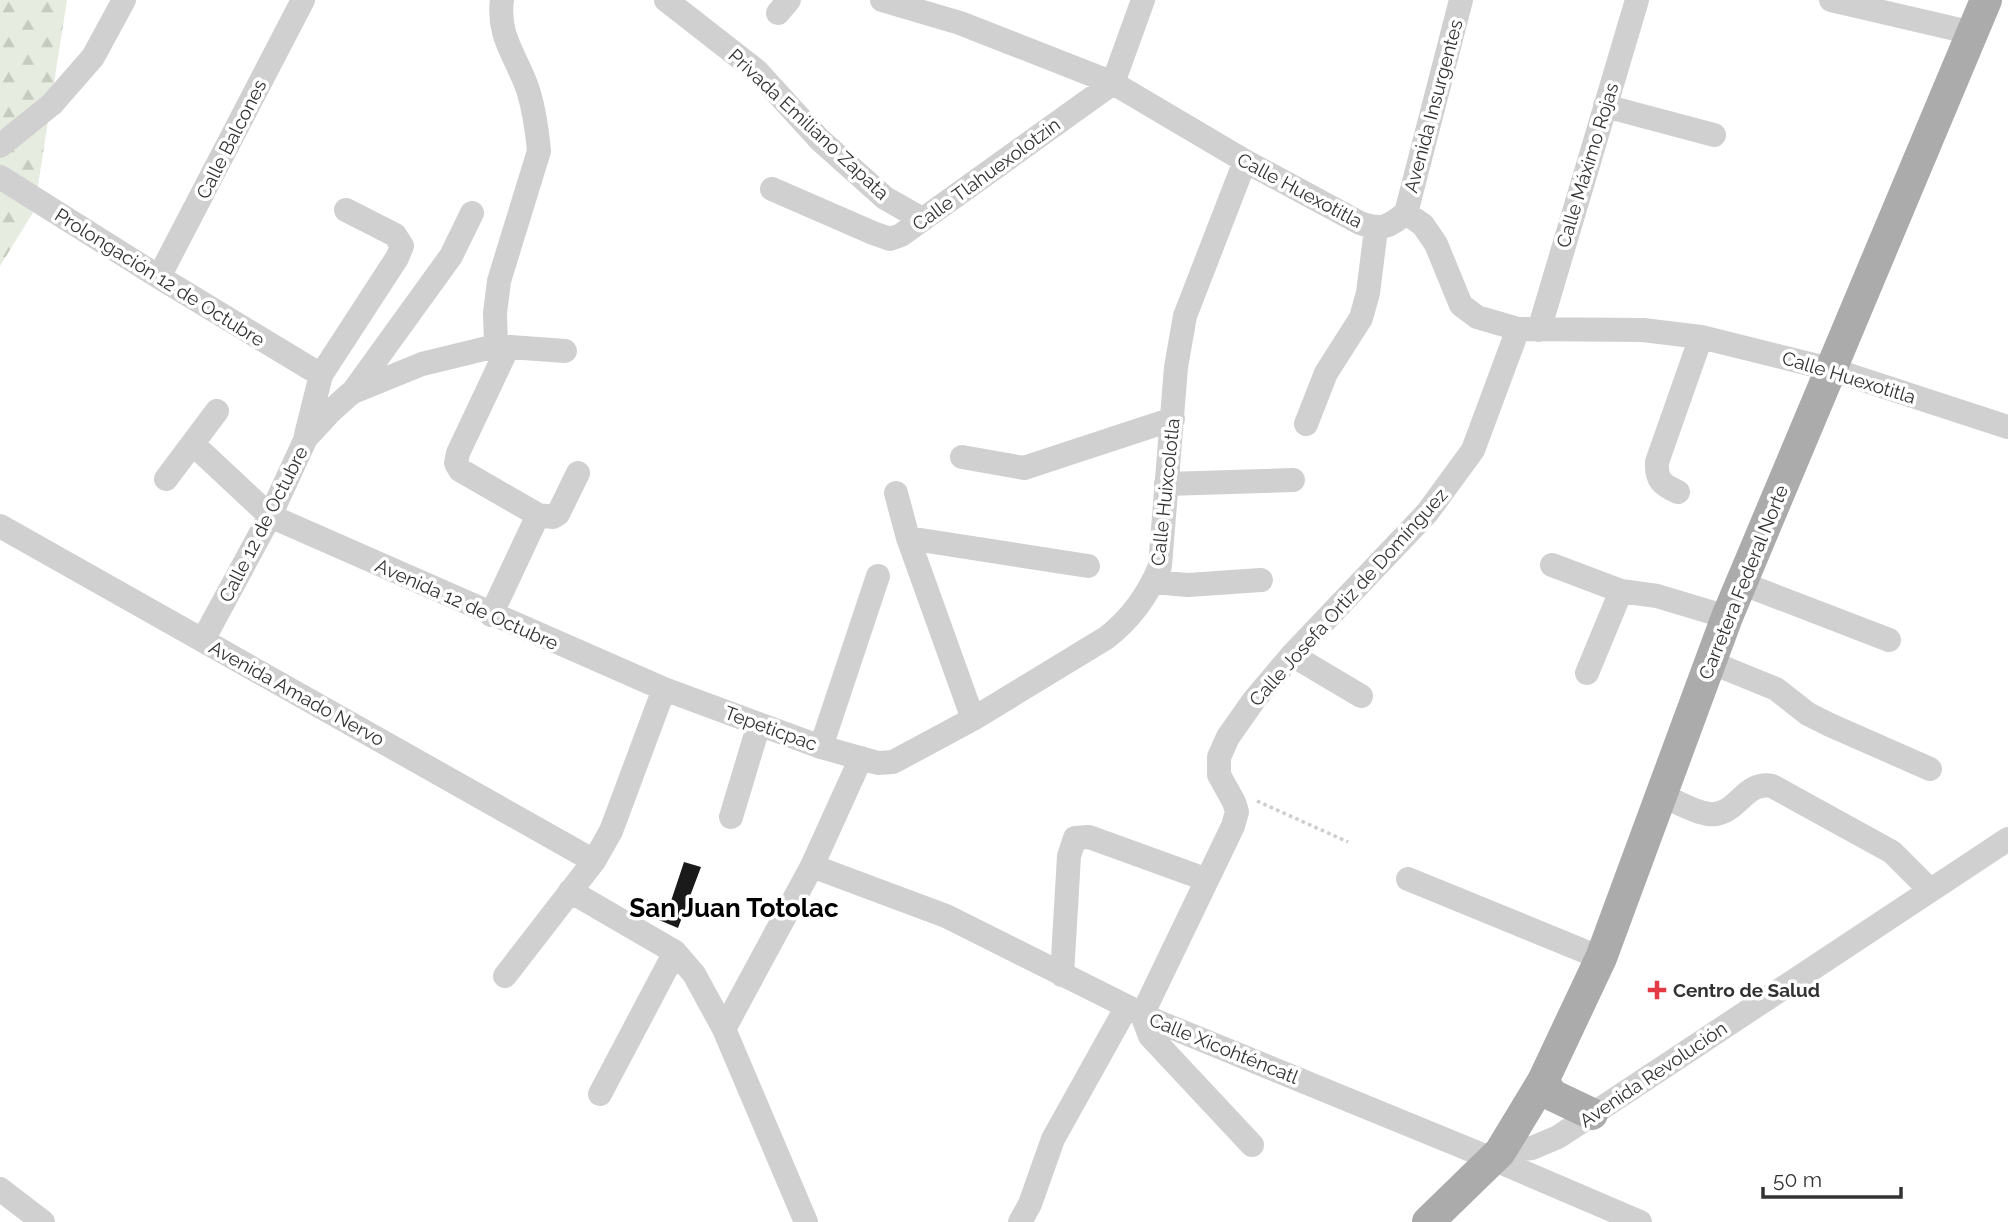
<svg xmlns="http://www.w3.org/2000/svg" width="2008" height="1222" font-family="Raleway,sans-serif">
  <defs>
    <pattern id="forest-firs" width="22" height="20" patternUnits="userSpaceOnUse" patternTransform="scale(1.75)"><rect width="22" height="20" fill="#e6ecdf"/><path d="M5 1l3.5 6h-7zM16 11l3.5 6h-7z" fill="#c6cbc0"/></pattern>
  </defs>
  <rect width="100%" height="100%" fill="#fff"/>
  <path fill="url(#forest-firs)" d="M0,0H67L34,211L0,266Z"/>
  <path fill="#1a1a1a" d="M684,862L701,867L678,928L640,912L645,899L669,907Z"/>
  <g fill="none" stroke-linecap="round" stroke-linejoin="round">
    <path stroke="#cdcdcd" stroke-width="3.5" stroke-dasharray="3.5 3.5" stroke-linecap="butt" d="M1257,801L1348,842"/>
    <path stroke="#d0d0d0" stroke-width="24" d="M666,0L757,71L820,140L885,198L922,219
      M882,0L960,23L1113,83L1245,161L1360,223C1382,231 1388,227 1406,213
      M1831,0L1973,33
      M778,13L789,0
      M1605,106L1714,135
      M0,146L52,104L93,57L124,0
      M0,177L159,277L321,375
      M772,189L873,233L890,239L901,235L1113,83L1143,0
      M1406,213L1423,225L1436,244L1461,305L1477,317L1518,329L1643,330L1701,337L1830,369L2008,427
      M1406,213L1461,0
      M159,277L303,0
      M1539,330L1637,0
      M496,346L495,313L499,281L539,151C537,130 534,109 528,90C517,57 497,37 502,0
      M508,347L458,453L456,463L460,470L538,515L553,517L558,514L578,473
      M352,393L451,256L472,213
      M1306,424L1326,373L1361,318L1368,293L1376,229
      M306,435L321,375L397,258L402,246L395,235L346,210
      M193,444L270,516L664,689L821,747L878,763L893,762L973,719L1106,638C1131,619 1148,595 1160,566L1176,367L1185,316L1245,161
      M962,457L1024,468L1173,419
      M166,479L217,411
      M1166,484L1293,480
      M1678,492C1662,485 1656,480 1657,462L1701,337
      M896,493L908,538L973,719
      M0,526L594,861
      M908,538L1088,566
      M1552,565L1621,591L1657,596L1727,617
      M1153,582L1188,585L1261,580
      M1741,583L1889,640
      M491,615L538,515
      M203,640L270,516L306,438L330,412L351,393L422,364L496,346L565,351
      M1292,655L1361,696
      M1710,662L1776,689L1808,714L1830,725L1930,769
      M1587,673L1621,591
      M821,747L878,576
      M1661,795C1676,801 1693,812 1709,814C1737,817 1744,780 1772,786L1892,852L1930,890
      M731,817L759,724
      M812,866L946,916L1156,1021L1495,1160L1640,1222
      M1408,879L1601,958
      M570,891L675,952L694,974L724,1029L806,1222
      M1062,975L1069,856L1075,838L1089,837L1194,875
      M505,976L594,861L611,831L664,689
      M724,1029L812,866L861,758
      M600,1094L675,952
      M1252,1145L1150,1036L1142,1015L1233,826L1237,812L1234,802L1219,775V757L1228,737L1254,700L1292,655L1427,513L1473,450L1518,329
      M1500,1152L1532,1148L1558,1137L2008,839
      M0,1189L43,1222
      M1020,1222L1030,1204L1053,1139L1126,1008"/>
    <path stroke="#ababab" stroke-width="32" d="M1543,1081L1552,1095L1592,1114
      M1428,1222L1500,1152L1543,1081L1601,958L1727,617L1986,0"/>
  </g>
  <path fill="#e63946" stroke="#fff" stroke-width="2.5" d="M1653.5 979.5h7v7h7v7h-7v7h-7v-7h-7v-7h7z"/>
  <g text-anchor="middle" dominant-baseline="central" stroke-width="7" stroke-linejoin="round" paint-order="stroke">
    <g font-size="19" fill="#333" stroke="#fff">
      <text transform="translate(1433 106) rotate(-75)">Avenida Insurgentes</text>
      <text transform="translate(809 124) rotate(43)">Privada Emiliano Zapata</text>
      <text transform="translate(231 139) rotate(-63)">Calle Balcones</text>
      <text transform="translate(1587 165) rotate(-73)">Calle Máximo Rojas</text>
      <text transform="translate(986 174) rotate(-36)">Calle Tlahuexolotzin</text>
      <text transform="translate(1300 190) rotate(28)">Calle Huexotitla</text>
      <text transform="translate(160 277) rotate(32)">Prolongación 12 de Octubre</text>
      <text transform="translate(1849 377) rotate(17)">Calle Huexotitla</text>
      <text transform="translate(1165 492) rotate(-84)">Calle Huixcolotla</text>
      <text transform="translate(263 524) rotate(-63)">Calle 12 de Octubre</text>
      <text transform="translate(1743 582) rotate(-68)">Carretera Federal Norte</text>
      <text transform="translate(1348 597) rotate(-48)">Calle Josefa Ortiz de Domínguez</text>
      <text transform="translate(467 604) rotate(24)">Avenida 12 de Octubre</text>
      <text transform="translate(297 693) rotate(29)">Avenida Amado Nervo</text>
      <text transform="translate(771 728) rotate(20)">Tepeticpac</text>
      <text transform="translate(1224 1048) rotate(22)">Calle Xicohténcatl</text>
      <text transform="translate(1653 1074) rotate(-34)">Avenida Revolución</text>
    </g>
    <g font-size="19" font-weight="bold" fill="#333" stroke="#fff" text-anchor="start">
      <text x="1673" y="990">Centro de Salud</text>
    </g>
    <g font-size="26" font-weight="bold" fill="#000" stroke="#fff">
      <text x="734" y="908">San Juan Totolac</text>
    </g>
  </g>
  <path d="M1763 1187v10h138v-10" fill="none" stroke="#333333" stroke-width="3.5"/>
  <text x="1773" y="1187" font-size="21" fill="#333333" stroke="#ffffff" stroke-width="5" paint-order="stroke">50 m</text>
</svg>
